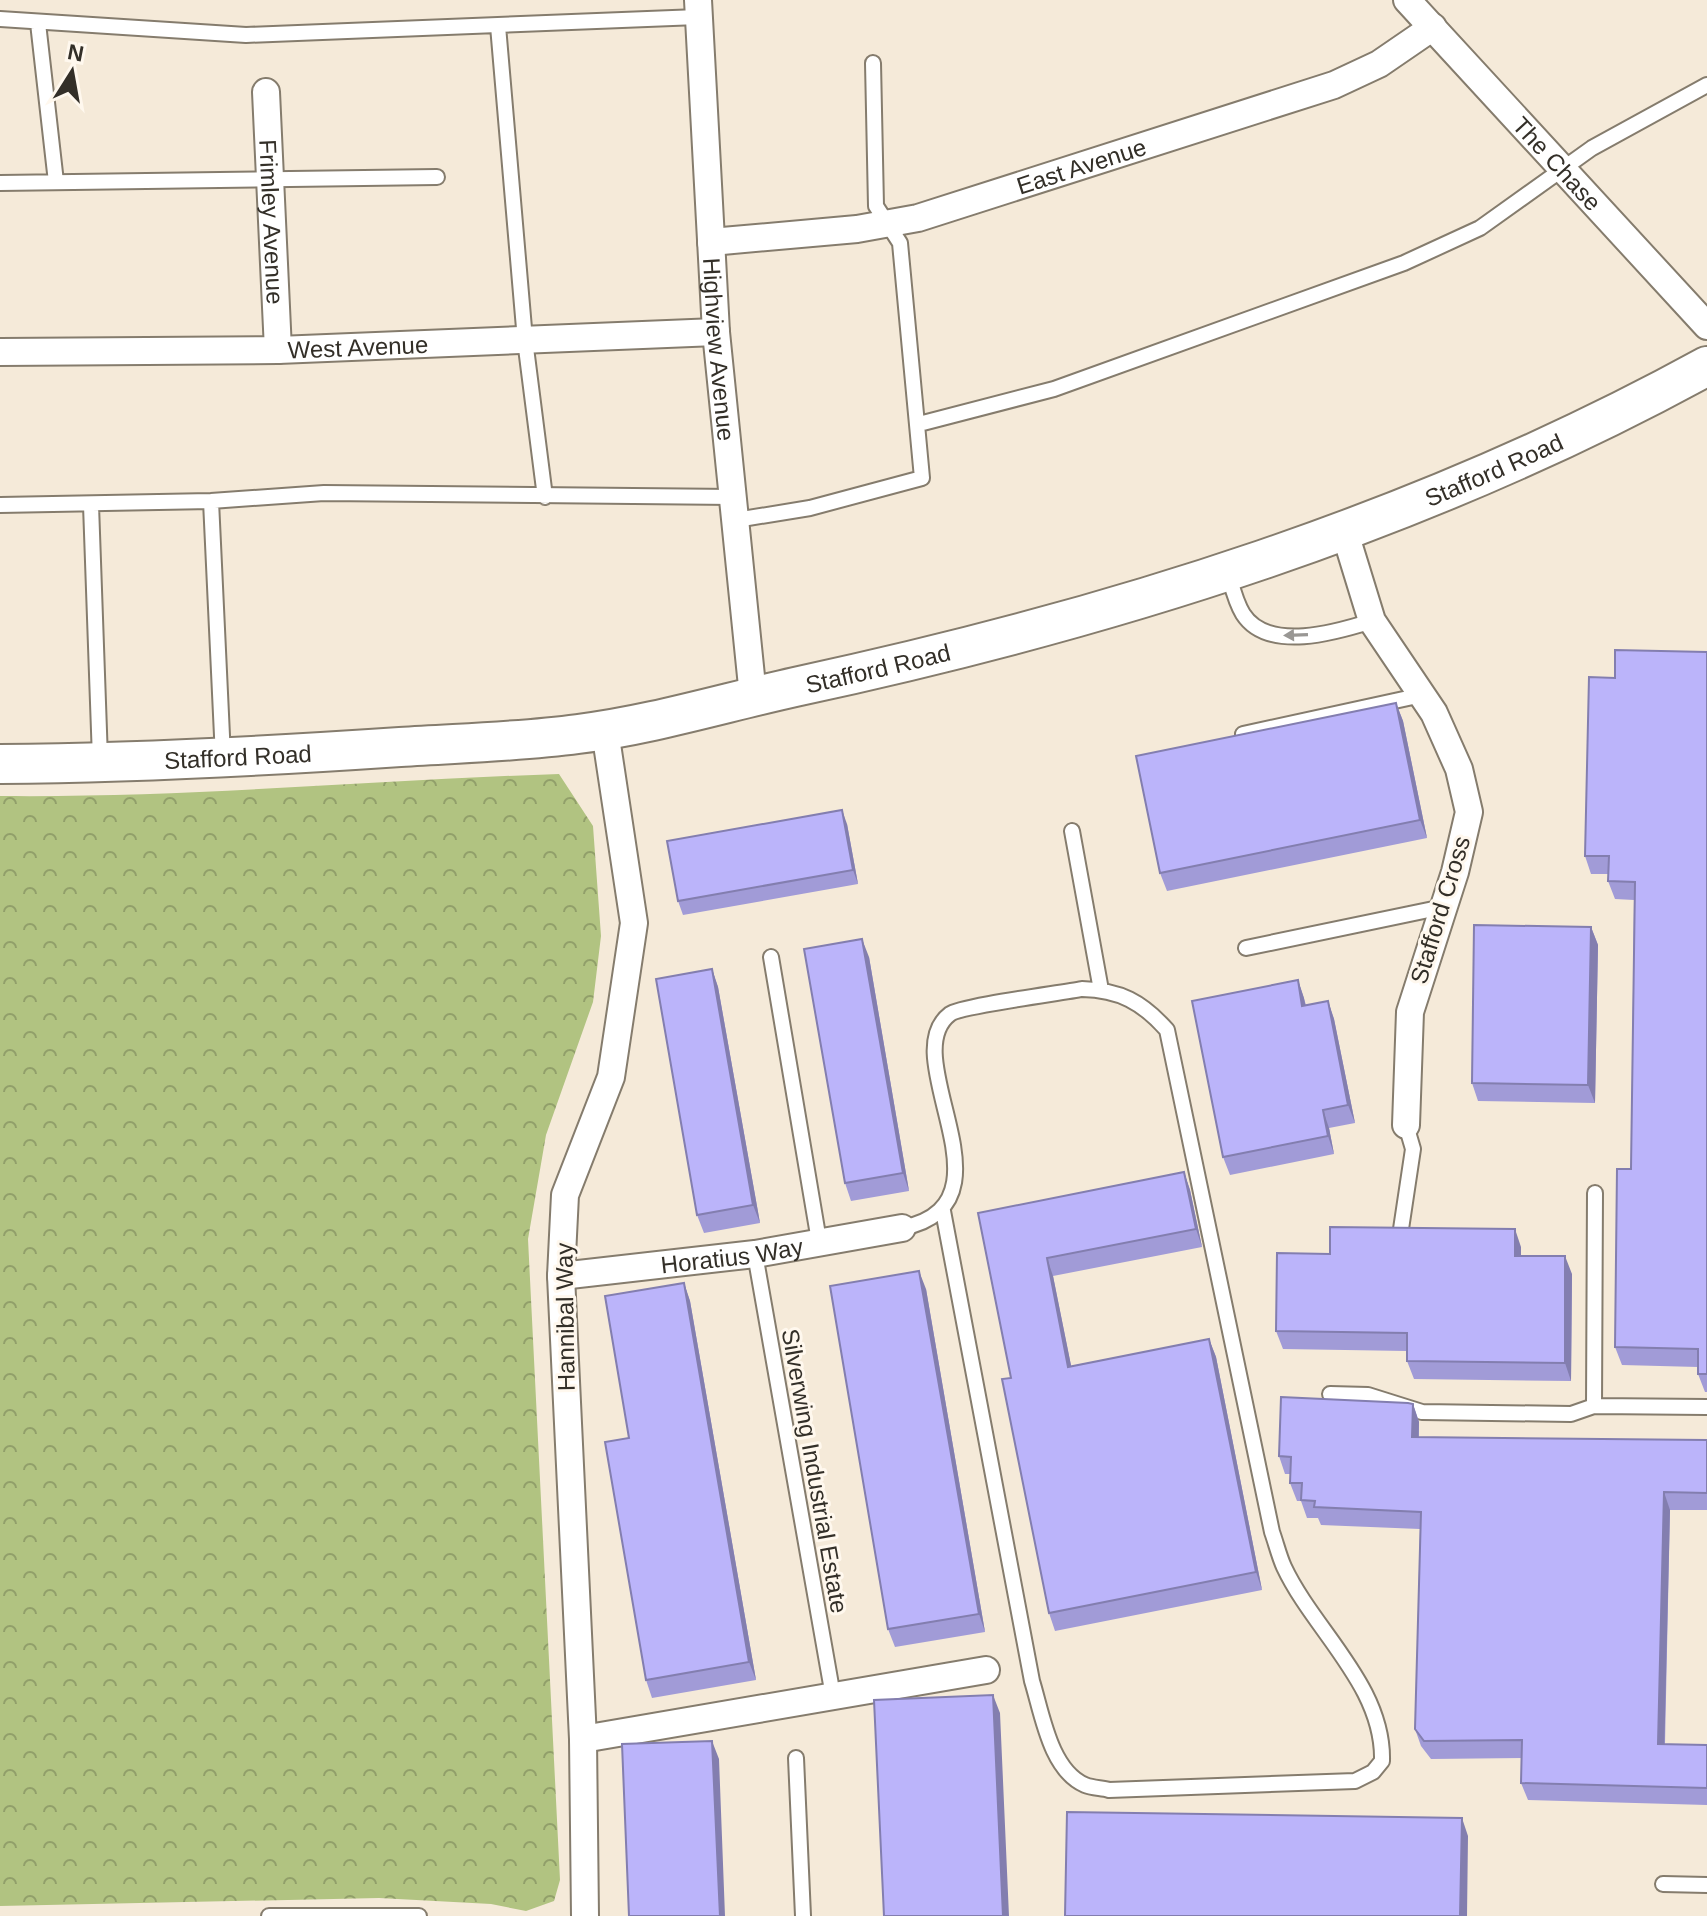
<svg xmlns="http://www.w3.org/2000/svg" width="1707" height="1916" font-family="Helvetica,sans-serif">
  <defs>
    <pattern id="park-crowns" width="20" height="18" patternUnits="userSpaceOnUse" patternTransform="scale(2)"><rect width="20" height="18" fill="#b1c381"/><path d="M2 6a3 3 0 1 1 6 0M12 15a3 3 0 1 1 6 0" fill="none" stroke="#919f6a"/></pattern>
  </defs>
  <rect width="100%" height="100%" fill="#f5ead9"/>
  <path fill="url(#park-crowns)" d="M559,774L593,826L601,936L593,1002L546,1135L528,1239L560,1880L554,1901L526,1911L491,1904L379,1898L0,1906V796C187,798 373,780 559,774Z"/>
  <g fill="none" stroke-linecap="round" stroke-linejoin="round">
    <defs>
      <path id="service" d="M0,19L246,35L698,17
        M38,23L56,182
        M498,26L525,340L545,497
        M0,183L437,177
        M919,424L1054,389L1404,263L1480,228L1592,148L1707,85
        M211,501L223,757
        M0,505L211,501L324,493L734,497
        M91,505L100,759
        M736,520L810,508L922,478L900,243L876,206L873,63
        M1228,572C1232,586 1235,601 1243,614C1268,653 1337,632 1372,621
        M1243,734L1422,695
        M1072,831L1101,990
        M1246,948L1443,907
        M771,957L819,1241
        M902,1228C1022,1204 893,1057 950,1014C960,1006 1062,993 1082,989C1120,990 1142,1002 1167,1030L1272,1532C1276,1543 1279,1556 1284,1567C1314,1631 1384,1686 1382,1761L1373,1772L1355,1781L1109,1790C1102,1788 1092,1788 1085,1785C1050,1770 1042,1713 1032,1681L943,1211
        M1401,1229L1413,1149L1406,1125
        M755,1254L833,1696
        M1330,1394L1368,1395L1422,1412L1571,1414L1594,1406L1707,1407
        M1594,1406L1595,1193
        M796,1758L803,1916
        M1663,1884L1707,1885
        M269,1916H419"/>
      <g id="minor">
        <path id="s1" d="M698,0L716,332L753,696"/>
        <path id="s2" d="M1407,0L1707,326"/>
        <path id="s3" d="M266,92L278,350"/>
        <path id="s4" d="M711,242L857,229L918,218L1334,85L1379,64L1433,27"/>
        <path id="s5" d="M0,352L278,350L716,332"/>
        <path d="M1345,533L1372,621L1434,713L1459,769L1469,812L1455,872L1410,1012L1406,1125"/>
        <path id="s6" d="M561,1276L755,1254L902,1228"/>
        <path d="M583,1739L986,1670"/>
        <path d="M585,1916L583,1739L561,1276L565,1195L611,1077L634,923L605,731"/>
      </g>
      <g id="secondary">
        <path id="s7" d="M0,764C134,763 267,756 400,747C459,743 519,742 578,734C651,725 723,703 795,687C1111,619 1423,522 1707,366"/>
      </g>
    </defs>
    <use href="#service" stroke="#857c6d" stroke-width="18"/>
    <use href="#minor" stroke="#857c6d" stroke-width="30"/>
    <use href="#secondary" stroke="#857c6d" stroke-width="42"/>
    <use href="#service" stroke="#fff" stroke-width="14"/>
    <use href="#minor" stroke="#fff" stroke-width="26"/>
    <use href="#secondary" stroke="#fff" stroke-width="38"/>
  </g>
  <path fill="#a19bd7" d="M1707,652V1392H1705L1698,1374V1367L1622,1365L1615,1347L1631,1169L1634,900L1615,899L1608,881V874H1591L1585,856L1615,678Z
    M1396,703L1403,721L1427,838L1167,891L1160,873Z
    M847,824L858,884L683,915L678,901Z
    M1591,927L1598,945L1595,1103L1478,1101L1472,1083Z
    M869,957L909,1191L851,1201L845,1183Z
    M712,969L718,987L760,1223L704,1233L697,1215Z
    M1298,980L1306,1005L1328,1001L1334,1019L1355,1123L1329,1128L1334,1154L1230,1175L1223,1157Z
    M1184,1172L1190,1190L1202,1247L1053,1276L1071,1366L1209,1339L1216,1357L1262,1590L1055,1631L1049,1613L1011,1378L978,1213Z
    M1521,1247V1256L1572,1274L1571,1381L1414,1379L1407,1361V1351L1283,1349L1276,1331L1330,1254Z
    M684,1283L690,1301L756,1680L652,1698L646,1680L629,1438Z
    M926,1289L985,1632L895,1647L888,1629Z
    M1413,1404L1419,1422V1437L1707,1440V1510H1670L1665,1744L1707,1745V1805L1528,1800L1521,1783L1522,1758L1431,1759L1421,1746L1415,1729L1420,1529L1321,1525L1318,1518H1307L1301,1501H1297L1290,1483L1291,1474H1285L1279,1456Z"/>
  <path fill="#837eaf" d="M1396,703L1403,721L1427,838L1420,820Z
    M842,810L847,824L858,884L853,870Z
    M1591,927L1598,945L1595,1103L1588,1085Z
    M862,939L869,957L909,1191L903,1173Z
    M712,969L718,987L760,1223L753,1205Z
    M1298,980L1304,998L1309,1024L1302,1006Z
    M1328,1001L1334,1019L1355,1123L1348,1105Z
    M1323,1110L1329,1128L1334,1154L1328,1136Z
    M1184,1172L1190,1190L1202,1247L1196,1229Z
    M1515,1229L1521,1247V1274L1515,1256Z
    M1565,1256L1572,1274L1571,1381L1565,1363Z
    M1047,1258L1053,1276L1075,1385L1068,1367Z
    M919,1271L926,1289L985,1632L979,1614Z
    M684,1283L690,1301L756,1680L749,1662Z
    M1209,1339L1216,1357L1262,1590L1256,1572Z
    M1413,1404L1419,1422L1418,1454L1412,1437Z
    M1664,1492L1670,1510L1664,1761L1658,1744Z
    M993,1695L1000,1713L1009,1916H1003Z
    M712,1741L719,1759L725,1916H720Z
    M1462,1818L1468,1836L1467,1916H1460Z"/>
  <path fill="#bbb4fa" stroke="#837eaf" stroke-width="2" d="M1615,650L1707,652V1374H1698V1349L1615,1347L1617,1169H1631L1635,882L1608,881L1609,856H1585L1589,677L1615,678Z
    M1396,703L1420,820L1160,873L1136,756Z
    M842,810L853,870L678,901L667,841Z
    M1474,925L1591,927L1588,1085L1472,1083Z
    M862,939L903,1173L845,1183L804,949Z
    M712,969L753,1205L697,1215L656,979Z
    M1298,980L1302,1006L1328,1001L1348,1105L1323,1110L1328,1136L1223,1157L1192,1001Z
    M1184,1172L1196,1229L1047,1258L1068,1367L1209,1339L1256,1572L1049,1613L1002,1379L1011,1378L978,1213Z
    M1330,1227L1515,1229V1256H1565V1363L1407,1361V1333L1276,1331L1277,1253L1330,1254Z
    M919,1271L979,1614L888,1629L830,1286Z
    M684,1283L749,1662L646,1680L605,1442L629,1438L605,1296Z
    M1281,1397L1408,1403L1413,1404L1412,1437L1707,1440V1493L1664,1492L1658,1744L1707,1745V1788L1521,1783L1522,1740L1424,1741L1415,1729L1421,1512L1314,1507L1315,1501L1301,1500L1302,1483H1290L1291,1457L1279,1456Z
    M993,1695L1003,1916H884L874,1700Z
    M712,1741L720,1916H629L622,1744Z
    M1067,1812L1462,1818L1460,1916H1065Z"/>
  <defs><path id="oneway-solid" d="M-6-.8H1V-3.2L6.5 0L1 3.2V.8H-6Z" transform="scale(2)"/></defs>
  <use fill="#999794" href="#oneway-solid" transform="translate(1296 635) rotate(178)"/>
  <g text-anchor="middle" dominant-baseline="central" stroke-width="6" stroke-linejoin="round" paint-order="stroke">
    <g font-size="24" fill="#332f28" stroke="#fff8ee">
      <text stroke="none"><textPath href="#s2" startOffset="222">The Chase</textPath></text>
      <text stroke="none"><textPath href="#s4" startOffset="380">East Avenue</textPath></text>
      <text stroke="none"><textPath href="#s3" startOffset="130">Frimley Avenue</textPath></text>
      <text stroke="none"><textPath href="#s5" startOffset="358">West Avenue</textPath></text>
      <text stroke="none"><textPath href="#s1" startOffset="350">Highview Avenue</textPath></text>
      <text stroke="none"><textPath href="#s7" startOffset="1534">Stafford Road</textPath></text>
      <text stroke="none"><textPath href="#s7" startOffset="886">Stafford Road</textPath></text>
      <text stroke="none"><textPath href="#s7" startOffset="238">Stafford Road</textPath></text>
      <text transform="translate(1440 910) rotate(-73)">Stafford Cross</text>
      <text stroke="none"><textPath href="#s6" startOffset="172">Horatius Way</textPath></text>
      <text transform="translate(565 1317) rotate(-91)">Hannibal Way</text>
      <text transform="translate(815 1471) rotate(80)">Silverwing Industrial Estate</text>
    </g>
  </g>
  <g transform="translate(72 72) rotate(11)" stroke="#fff8ee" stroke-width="6" paint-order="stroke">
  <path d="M0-6L14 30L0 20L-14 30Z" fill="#332f28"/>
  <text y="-12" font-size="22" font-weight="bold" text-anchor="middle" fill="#332f28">N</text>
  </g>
</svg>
